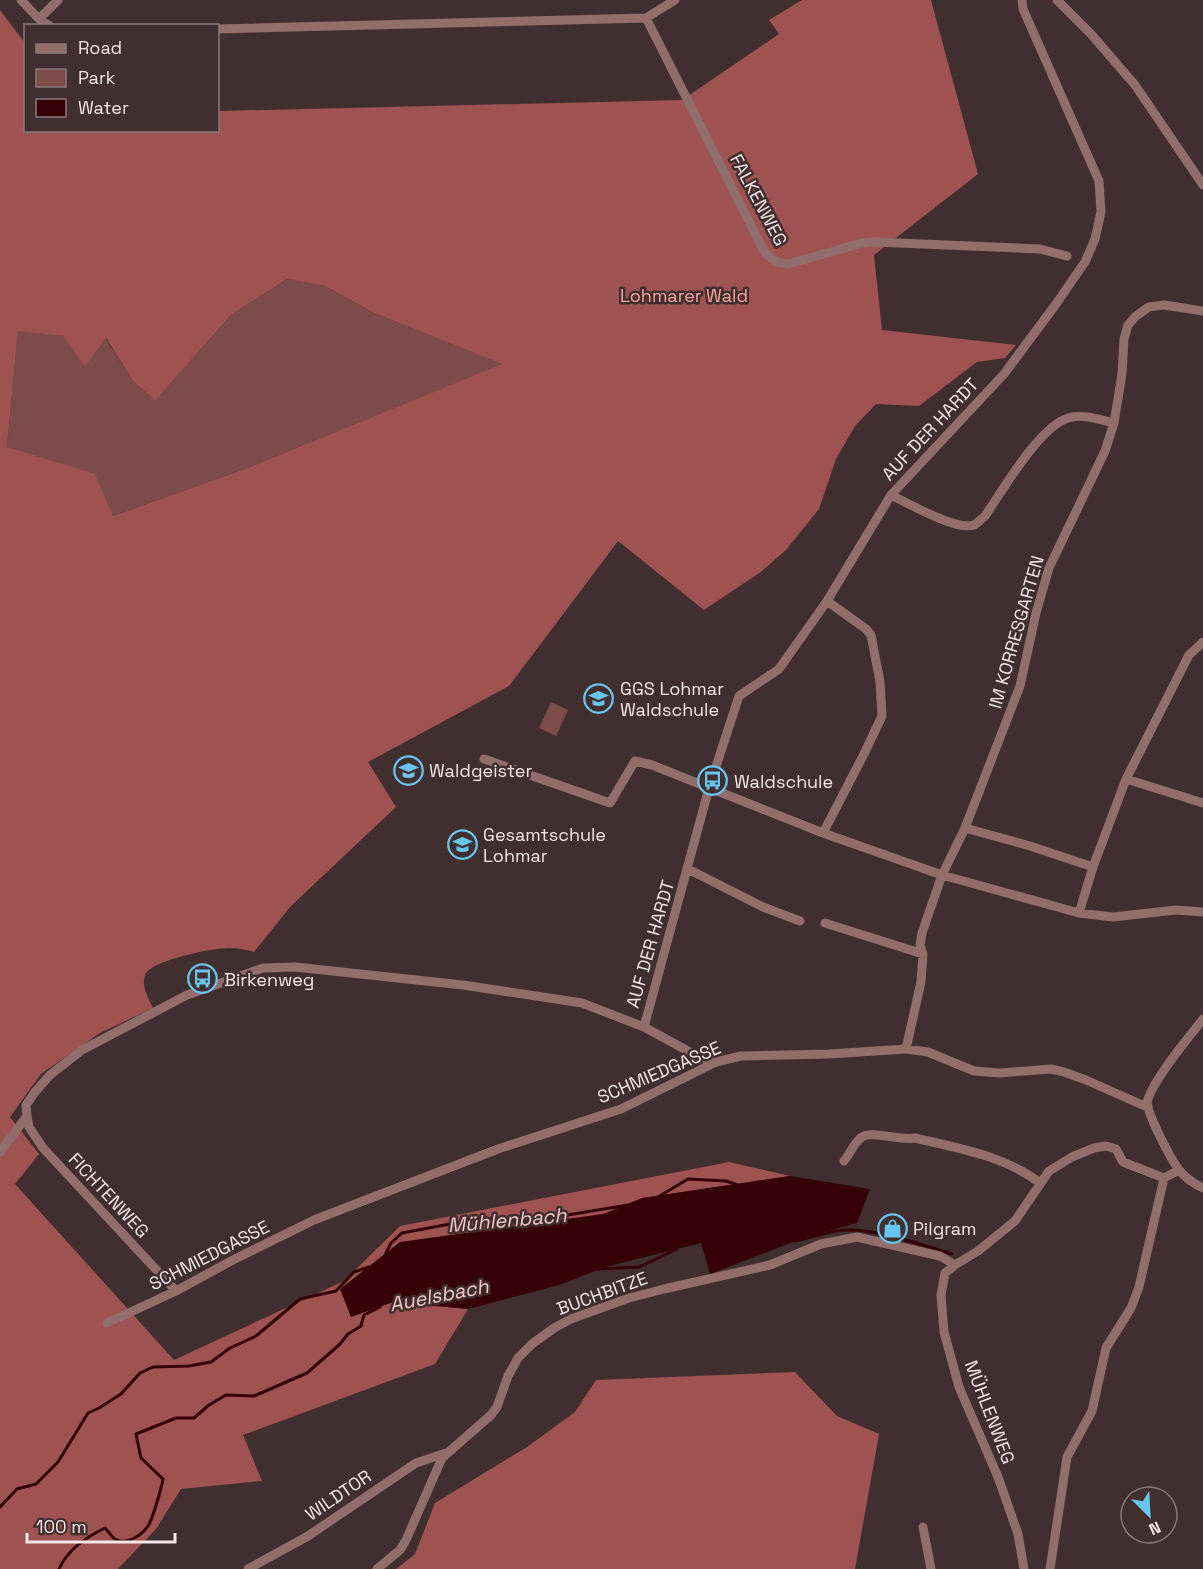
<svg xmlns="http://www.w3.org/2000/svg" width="1203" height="1569" font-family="'Space Grotesk',sans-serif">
  <rect width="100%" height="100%" fill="#402f2e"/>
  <path fill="#7d4b4a" d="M287,279L325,286L372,312L503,364L250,467L113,516L7,447L18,330L63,336L105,338L133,381L155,401L231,315Z
    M551,702L568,710L556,736L539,728Z"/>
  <path fill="#9f5252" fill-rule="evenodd" d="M802,0H931L978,174L874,255L882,330L1016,345L1005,358L977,362L919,406L876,404L855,426L836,459L819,509L786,550L761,572L704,610L618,541L509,686L368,762L396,807L290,907L254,952C246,950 238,948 230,948C216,947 154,960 146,973C140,984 148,998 153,1008L100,1033L41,1074L10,1117L39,1154L15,1184L174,1360L344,1281L400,1226L729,1162L790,1176L643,1198L351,1317L393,1302L468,1309L435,1364L243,1435L262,1481L181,1489L156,1529L118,1569H0V10L25,43L26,130H218V111L682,100L779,34L769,20ZM287,279L325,286L372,312L502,364L250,467L113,516L95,474L7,447L18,331L63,336L85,366L106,338L133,381L155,401L231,315Z
    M795,1372L837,1416L879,1434L855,1569H396L415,1554L435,1503L527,1447L575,1412L596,1380Z"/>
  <path fill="#350107" d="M790,1176L870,1189L857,1223L806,1237L710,1274L701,1243L605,1267L559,1285L468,1309L393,1302L351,1317L340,1289L400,1242L603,1214L642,1198Z"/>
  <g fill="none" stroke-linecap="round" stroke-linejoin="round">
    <path stroke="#350107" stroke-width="3" d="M658,1197L688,1179L726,1181L738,1185
      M795,1241C809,1238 823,1233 836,1231C868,1225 921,1245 952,1254
      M385,1255L391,1243L402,1233L482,1218L525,1222L628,1205
      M597,1269L639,1267L677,1249
      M0,1507L17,1489L36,1484L58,1462L88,1413L99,1408L121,1394L140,1373L153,1367L189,1366L211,1362L230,1348L256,1336L300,1299L336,1291L354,1272L369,1267
      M59,1569C68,1549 86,1537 105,1528C108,1531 112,1537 115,1539C126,1546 142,1535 148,1526C152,1521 162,1486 163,1479L141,1458L136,1434L176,1418H194L209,1405L226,1395L254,1396L307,1373L339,1345L348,1334L361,1326L364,1315L380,1307"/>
    <path stroke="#916d6c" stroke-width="9" d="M21,0L39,19L50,26
      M1057,0L1091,34L1135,85L1203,185
      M646,18L765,253L776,262L788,264L862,243L874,242L1040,249L1067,256
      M39,19L58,0
      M218,29L646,18L675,0
      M891,495C908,503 956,531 974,525C978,523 981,519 985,516C1003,490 1039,427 1068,418C1083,413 1100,420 1114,423
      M484,759L610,803L635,761L652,765L823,833L942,875L1079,913L1113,917L1176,910L1203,912
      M1126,779L1203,803
      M965,828L1030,846L1093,867
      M823,833L864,754L882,716L880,682L871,635L866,629L827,601
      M688,869L763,907L800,921
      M1079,913L1093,867L1126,779L1189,655L1203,642
      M825,923L923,954
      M1203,1019C1189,1037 1151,1082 1147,1103C1149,1117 1171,1160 1180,1171C1186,1178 1194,1184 1203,1188
      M644,1027L709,788L739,696L779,669L827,601L891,495L1004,374L1056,304L1085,262L1095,239L1101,212L1099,181L1023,9L1022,0
      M906,1049L921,982L923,954L920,945L922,933L942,875L965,828L1020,686L1036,613L1049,568L1105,451L1114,423L1122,374L1124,339L1128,325L1136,316L1149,307L1164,305L1203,311
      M27,1116L29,1127L43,1148L176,1291
      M0,1152L27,1116L26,1105L35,1092L50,1075L82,1050L187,995L263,968L295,967L463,985L582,1003L644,1027L699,1057L716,1062
      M844,1161C851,1153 853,1143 862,1137C872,1130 899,1141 915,1138C958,1148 1005,1156 1040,1183
      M107,1323L176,1291L233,1260L314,1220L498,1149L621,1109L716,1062L741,1056L829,1054L906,1049L928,1052L974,1071L1000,1073L1051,1069L1064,1072L1086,1080L1147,1107
      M923,1527L931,1569
      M248,1569L308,1536L416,1463L446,1453
      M377,1569L400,1550L406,1540L442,1458L491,1415L497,1407L508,1376L518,1358L532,1344L554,1328L571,1319L629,1298L664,1289L770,1265L821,1244L857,1237L940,1256L955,1265
      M1024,1569L1018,1534L998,1477L959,1387L944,1332L941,1295L945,1273L955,1265L978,1251L1015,1221L1049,1171L1072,1157L1094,1148L1106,1146L1116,1149L1123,1162L1164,1178L1179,1170
      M1050,1569L1067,1457L1092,1411L1106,1348L1131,1308L1139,1287L1164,1178"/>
  </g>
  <defs>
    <symbol id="school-ring" viewBox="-11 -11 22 22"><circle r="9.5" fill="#402f2e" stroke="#68c4f0" stroke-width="1.5"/><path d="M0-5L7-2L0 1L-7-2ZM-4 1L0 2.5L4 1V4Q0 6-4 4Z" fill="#68c4f0"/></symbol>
    <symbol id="bus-ring" viewBox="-11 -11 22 22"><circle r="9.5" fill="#402f2e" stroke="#68c4f0" stroke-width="1.5"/><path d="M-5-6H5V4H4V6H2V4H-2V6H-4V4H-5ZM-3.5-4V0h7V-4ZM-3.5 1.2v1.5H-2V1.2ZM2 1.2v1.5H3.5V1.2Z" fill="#68c4f0"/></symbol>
    <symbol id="shop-ring" viewBox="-11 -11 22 22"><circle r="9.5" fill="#402f2e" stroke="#68c4f0" stroke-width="1.5"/><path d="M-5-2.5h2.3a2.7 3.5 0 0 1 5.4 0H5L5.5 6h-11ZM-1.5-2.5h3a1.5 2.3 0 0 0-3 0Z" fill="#68c4f0"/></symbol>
  </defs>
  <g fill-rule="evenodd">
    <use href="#school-ring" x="582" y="682" width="33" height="33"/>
    <use href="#school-ring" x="392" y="754" width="33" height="33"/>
    <use href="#bus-ring" x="696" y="764" width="33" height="33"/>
    <use href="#school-ring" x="446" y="828" width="33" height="33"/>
    <use href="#bus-ring" x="186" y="962" width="33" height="33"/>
    <use href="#shop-ring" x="876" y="1212" width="33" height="33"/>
  </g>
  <g text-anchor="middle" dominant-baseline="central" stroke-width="5" stroke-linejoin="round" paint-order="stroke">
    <g font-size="18" fill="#f3e7e7" stroke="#402f2e">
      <text transform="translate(759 200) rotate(62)">FALKENWEG</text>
      <text transform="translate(930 429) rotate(-47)">AUF DER HARDT</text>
      <text transform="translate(1016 632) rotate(-74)">IM KORRESGARTEN</text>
      <text transform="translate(650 944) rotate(-74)">AUF DER HARDT</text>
      <text transform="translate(659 1072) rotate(-23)">SCHMIEDGASSE</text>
      <text transform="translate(109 1195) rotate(47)">FICHTENWEG</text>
      <text transform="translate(209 1255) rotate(-27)">SCHMIEDGASSE</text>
      <text transform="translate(602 1293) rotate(-20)">BUCHBITZE</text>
      <text transform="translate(990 1412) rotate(69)">MÜHLENWEG</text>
      <text transform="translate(338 1495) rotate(-34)">WILDTOR</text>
    </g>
    <g font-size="18" fill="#fca3a1" stroke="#402f2e">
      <text x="684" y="295">Lohmarer Wald</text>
    </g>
    <g font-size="18" fill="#f3e7e7" stroke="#402f2e" text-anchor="start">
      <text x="620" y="688">GGS Lohmar<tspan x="620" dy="21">Waldschule</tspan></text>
      <text x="429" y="770">Waldgeister</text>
      <text x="734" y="781">Waldschule</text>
      <text x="483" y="834">Gesamtschule<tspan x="483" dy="21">Lohmar</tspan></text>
      <text x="224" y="979">Birkenweg</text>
      <text x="913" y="1228">Pilgram</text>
    </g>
    <g font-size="20" font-style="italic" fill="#f5c7c5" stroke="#402f2e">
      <text transform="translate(507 1220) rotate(-5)">Mühlenbach</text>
      <text transform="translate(439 1295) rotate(-11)">Auelsbach</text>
    </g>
  </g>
  <rect x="24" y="24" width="195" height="108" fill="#402f2e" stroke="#887978" stroke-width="1.5"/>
  <rect x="36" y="44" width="30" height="9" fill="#916d6c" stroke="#887978" stroke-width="1.5"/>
  <text x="78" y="54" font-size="18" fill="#f3e7e7">Road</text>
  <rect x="36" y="69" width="30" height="18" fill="#7d4b4a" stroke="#887978" stroke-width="1.5"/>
  <text x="78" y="84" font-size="18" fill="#f3e7e7">Park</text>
  <rect x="36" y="99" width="30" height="18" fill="#350107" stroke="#887978" stroke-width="1.5"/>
  <text x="78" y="114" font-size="18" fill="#f3e7e7">Water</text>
  <g transform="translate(1149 1515) rotate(156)"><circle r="28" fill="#402f2e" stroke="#887978" stroke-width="1.5"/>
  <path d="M0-4.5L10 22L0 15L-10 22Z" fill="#68c4f0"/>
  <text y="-9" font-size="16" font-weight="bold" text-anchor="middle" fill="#f3e7e7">N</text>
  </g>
  <path d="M27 1533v9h148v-9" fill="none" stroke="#f3e7e7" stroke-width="3"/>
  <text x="36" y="1533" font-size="18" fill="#f3e7e7" stroke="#402f2e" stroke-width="4.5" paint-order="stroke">100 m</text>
</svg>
